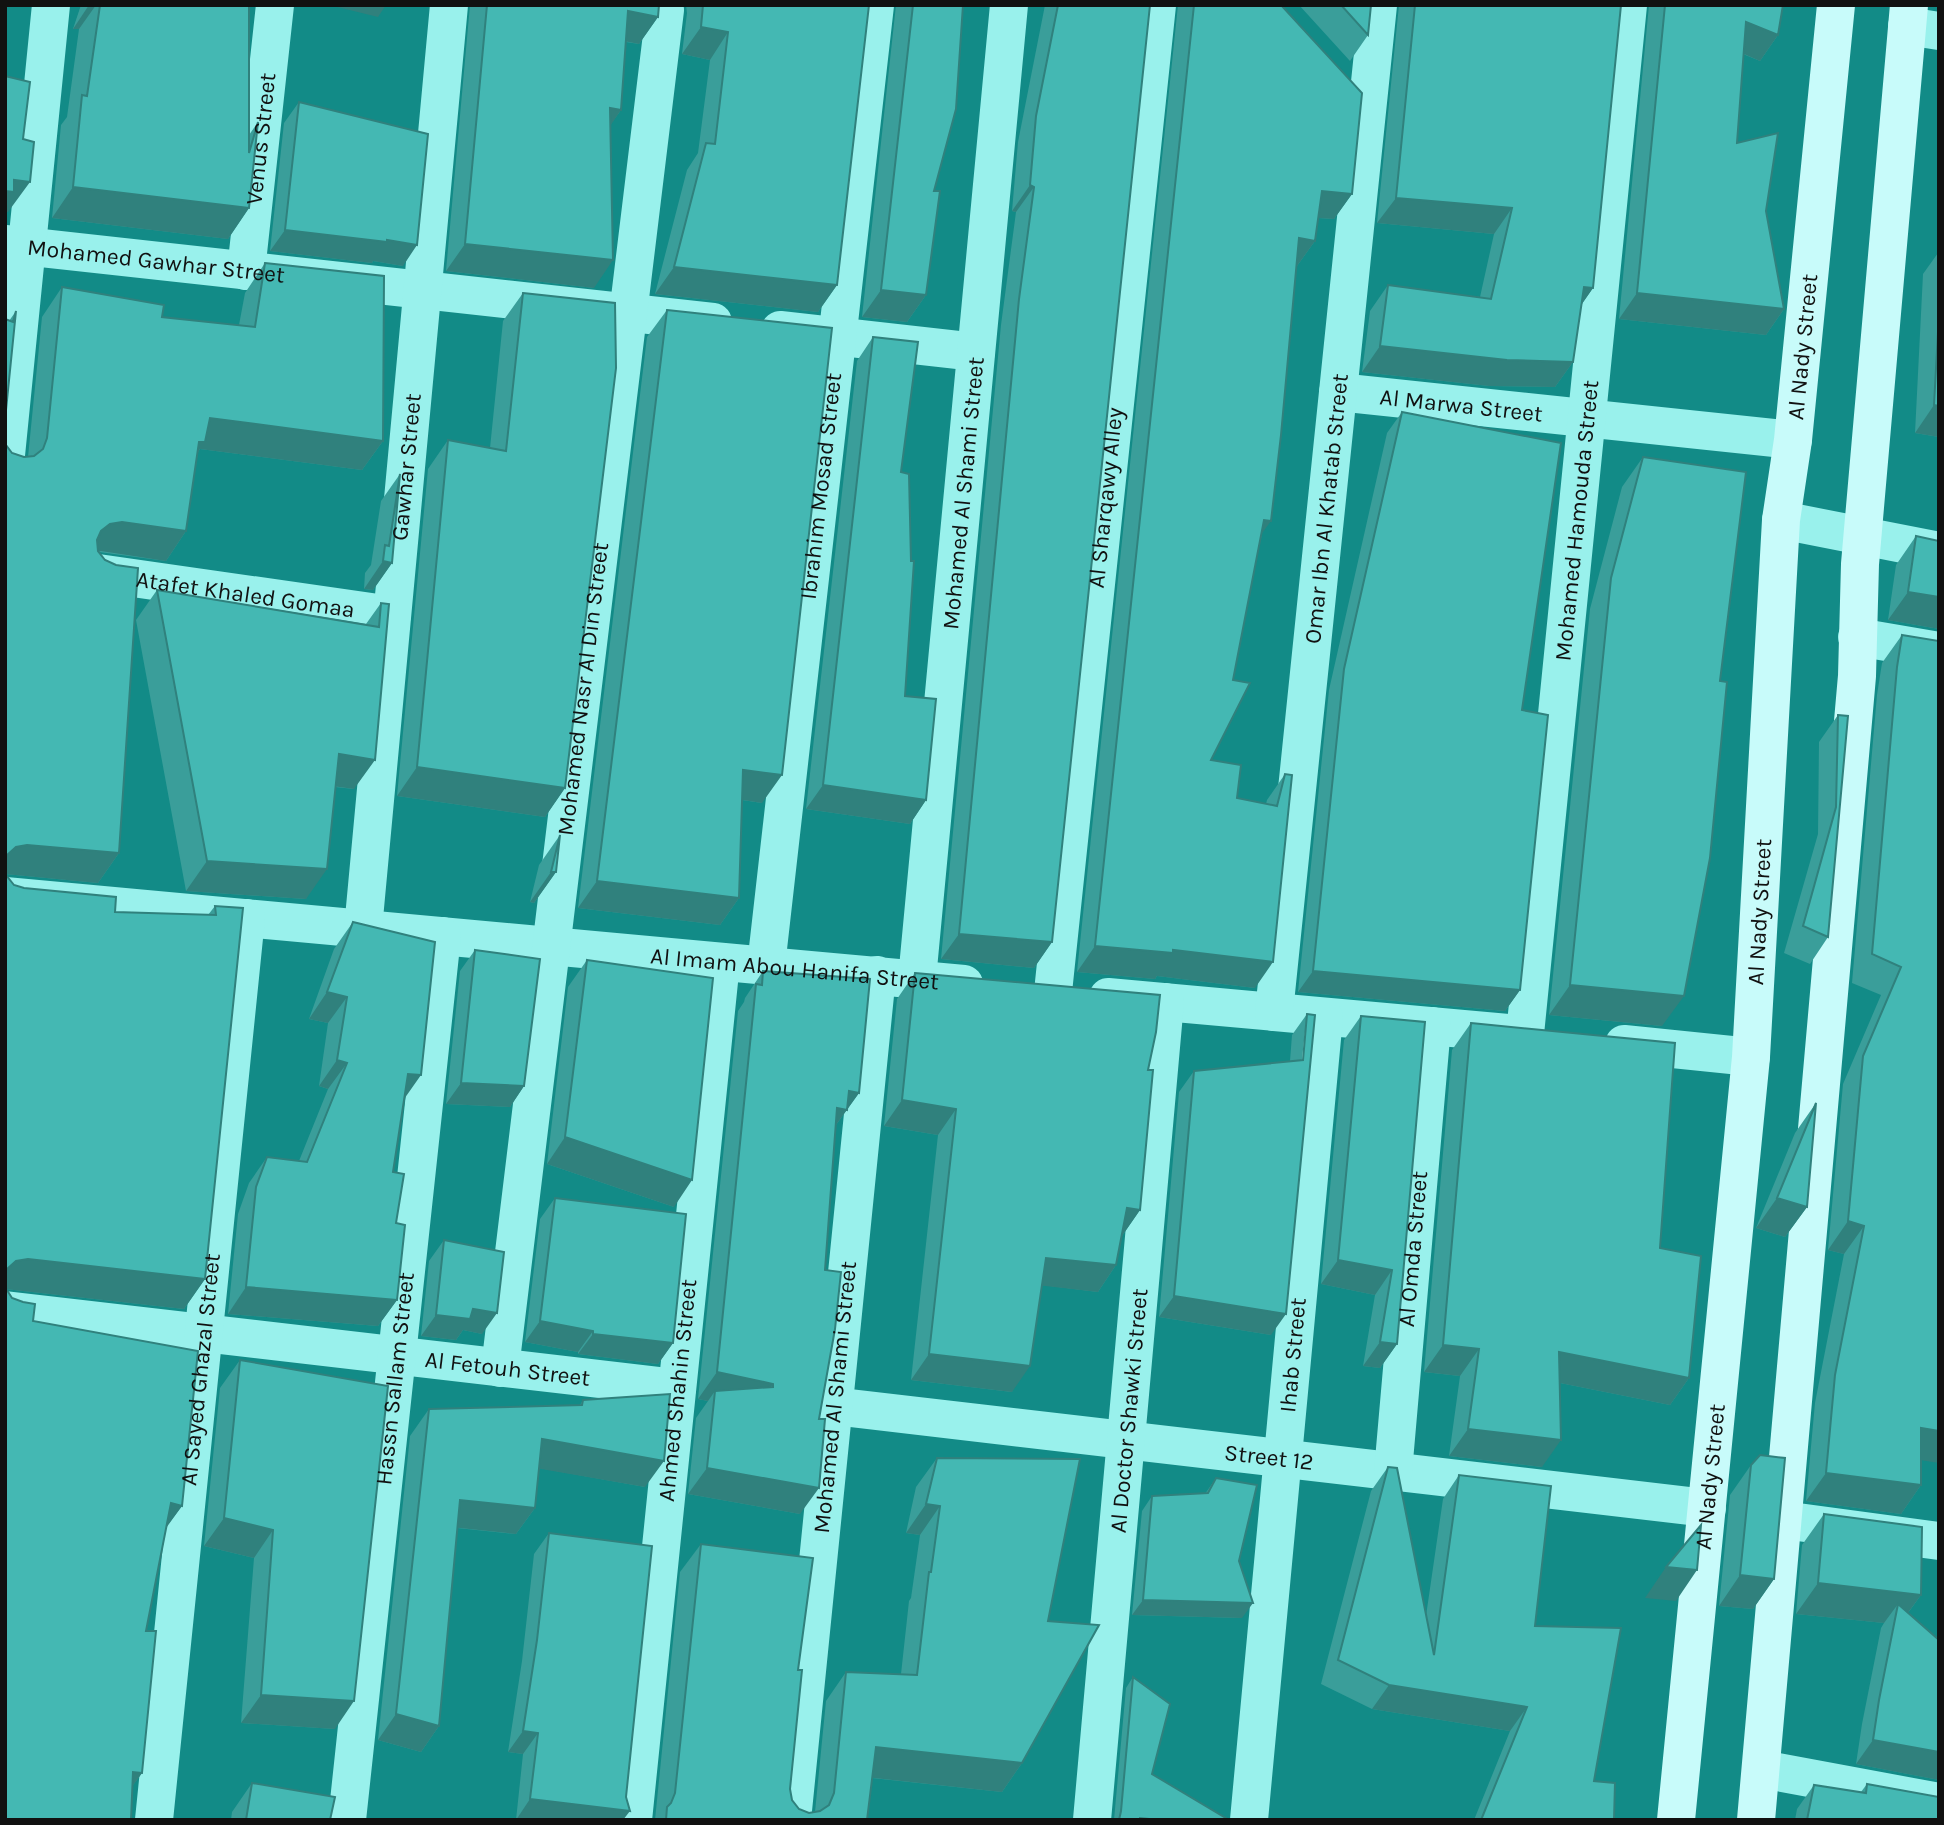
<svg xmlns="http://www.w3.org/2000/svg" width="1944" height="1825" font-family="Karla,sans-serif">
  <rect width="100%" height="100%" fill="#128b87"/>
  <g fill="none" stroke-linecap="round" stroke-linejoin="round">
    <g stroke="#99f1ec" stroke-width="38">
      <path d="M1907,26L1939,31"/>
      <path id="s1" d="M5,244L713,322"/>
      <path id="s2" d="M246,271L275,5"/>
      <path d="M780,330L976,352"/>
      <path id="s3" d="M1338,392L1793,440"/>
      <path d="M5,465L51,5"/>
      <path d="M1781,520L1939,551"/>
      <path id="s4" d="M98,573L392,615"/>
      <path d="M1857,637L1939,651"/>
      <path id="s5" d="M5,896L964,984"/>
      <path id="s6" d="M363,929L449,5"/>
      <path id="s7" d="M766,966L875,5"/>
      <path id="s8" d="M917,979L1009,5"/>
      <path id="s9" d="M1053,992L1157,5"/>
      <path d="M1108,997L1519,1034"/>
      <path id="s10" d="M1274,1012L1378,5"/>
      <path id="s11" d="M1525,1034L1628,5"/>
      <path d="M1624,1044L1751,1057"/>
      <path id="s12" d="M5,1310L677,1388"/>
      <path id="s13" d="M500,1368L665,10"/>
      <path id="s14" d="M833,1406L1707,1508"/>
      <path id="s15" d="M1393,1472L1432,1026"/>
      <path d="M1783,1520L1939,1541"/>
      <path d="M1761,1769L1939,1802"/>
      <path id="s16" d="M154,1820L246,918"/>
      <path id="s17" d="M347,1820L442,936"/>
      <path id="s18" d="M633,1820L721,962"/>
      <path id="s19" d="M792,1820L877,975"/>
      <path id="s20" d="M1092,1820L1165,1002"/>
      <path id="s21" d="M1249,1820L1324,1017"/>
    </g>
    <g stroke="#c8fbfa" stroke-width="38">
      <path id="s22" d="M1676,1820L1751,1057L1781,520L1793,440L1836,5"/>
      <path d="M1756,1820L1857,676L1860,564L1909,5"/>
    </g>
  </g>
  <path fill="#3a9e9a" d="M81,5H249V135L258,122L249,208L228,239L52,218L61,125L67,117L79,29H73Z
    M470,5H659L658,17L639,44L626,42L621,110L610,125L594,288L446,271Z
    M686,5H869L837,285L818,312L655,294L687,170L698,153L710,60L682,54L687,13Z
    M896,5H963L934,191L926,295L907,322L862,317Z
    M1045,5H1150L1052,942L1034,968L941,959L1001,325L1016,212L1012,211L1018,142Z
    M1178,5H1281L1352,194L1334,219L1318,218L1315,241L1297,266H1296L1262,534L1211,760L1237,798L1266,804L1267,800L1285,774L1255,988L1157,976L1155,979L1077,972Z
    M1299,5H1371L1368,35L1350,61Z
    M1399,5H1621L1593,288L1581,305L1573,362L1555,387L1489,386L1362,372L1370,311L1388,285L1480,297L1494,234L1377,223Z
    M1649,5H1783L1778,35L1760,61L1743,54L1737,143L1766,211L1784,309L1766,335L1619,319Z
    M299,102L403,266L373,261L372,263L270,251L284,123Z
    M1939,242V437L1915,433L1923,274L1938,253Z
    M265,263L384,276L383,441L362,470L200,449L198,452L186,531L166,561L99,552L105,560L116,565L138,568L119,853L98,883L5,874L14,885L24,888L116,897L115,912L208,915L215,906L243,908L205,1279L184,1309L5,1289L12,1298L23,1302L35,1304L33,1321L198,1351L182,1506L166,1527L146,1631H156L142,1773L133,1785L131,1820H5V441L6,445L12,453L24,457H28L42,317L62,287L164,305L162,317L239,325L245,293Z
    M523,293L565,788L545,817L397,796L428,469L448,440L490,448L503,321Z
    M667,310L762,803L742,800L739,898L720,925L578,908L647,337Z
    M16,311L5,420L9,321Z
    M873,337L901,472L905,696L926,800L910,824L806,809L857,361Z
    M1402,412L1522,710L1520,990L1505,1011L1298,992L1329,690L1387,433Z
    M1643,457L1720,681L1662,1026L1549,1015L1590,609L1622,487Z
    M400,474L392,563L373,590L364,589L365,573L371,565L381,501Z
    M1916,536L1939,541V629L1888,620L1896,565Z
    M157,590L366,624L381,603L389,604L354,789L335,787L306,899L186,891L136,620Z
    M1902,635L1921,1460V1485L1901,1514L1806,1501L1815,1403L1844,1254L1828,1250L1843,1084L1881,995L1852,983L1877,695L1882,663Z
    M1838,715L1848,716L1828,937L1810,964L1784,953L1818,834L1819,742Z
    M560,835L556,872L534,903L530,902L539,865Z
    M353,922L404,1099L393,1172L396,1223L397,1300L378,1326L228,1314L238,1214L249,1183L267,1157L299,1161L328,1089L319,1086L328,1023L309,1019L334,949Z
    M475,950L524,1086L510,1107L446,1104L460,971Z
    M587,960L674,1207L547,1164L568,987Z
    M763,971L859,1093L836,1125L800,1514L688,1494L696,1418L708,1401L698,1399L738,1011L744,1002L745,998Z
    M915,973L1148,1070L1140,1210L1122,1236L1116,1265L1098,1292L1042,1285L1012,1392L911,1380L938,1135L884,1126L897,999Z
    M1307,1014L1271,1335L1159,1317L1179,1092L1194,1071L1290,1061L1292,1035Z
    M1361,1016L1425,1022L1397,1344L1380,1368L1363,1366L1375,1295L1321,1284L1344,1040Z
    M1471,1023L1660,1248L1689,1378L1670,1405L1560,1383L1542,1467L1449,1456L1460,1376L1424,1372L1452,1050Z
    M1816,1103L1807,1207L1785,1237L1756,1228L1795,1133Z
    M555,1198L673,1343L658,1364L578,1354V1352L525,1342L540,1219Z
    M444,1240L482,1334L463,1330L456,1340L421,1336L429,1261Z
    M240,1360L335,1729L241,1723L254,1558L204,1546L220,1388Z
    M583,1400L645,1487L539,1468L535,1508L516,1534L457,1528L439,1726L421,1752L378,1740L410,1436L429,1409L580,1405Z
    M937,1458L1048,1621L1022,1763L1002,1792L872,1778L867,1820H655L680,1572L701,1544L798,1670L790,1789L792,1800L799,1809L809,1813L815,1812L826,1701L846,1672L901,1674L909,1601L911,1598L920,1535L906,1533L916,1487Z
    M1751,1465L1774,1579L1753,1609L1719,1606L1730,1495Z
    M1388,1467L1426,1616L1443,1499L1459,1475L1535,1626L1594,1781L1614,1820H1474L1510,1731L1372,1709L1321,1684L1371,1491Z
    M1216,1478L1242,1618L1132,1615L1142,1511L1152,1496L1205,1494Z
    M1824,1514L1921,1595L1908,1613L1939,1640V1780L1856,1764L1862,1724L1881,1628L1884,1623L1796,1614L1802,1545Z
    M549,1533L626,1797L516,1820L523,1754L508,1752L522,1661L534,1554Z
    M1133,1677L1152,1774L1229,1820H1114L1126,1688Z
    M252,1783L330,1820H231L232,1812Z
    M1867,1784L1939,1820H1795L1797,1809L1814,1785L1861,1792Z"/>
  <path fill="#30817d" d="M89,5H96L79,29H73Z
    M329,5H386L378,17Z
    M628,11L658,17L639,44L609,38Z
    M1746,22L1778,35L1760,61L1728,47Z
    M701,27L728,32L710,60L682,54Z
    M610,108L621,110L602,138Z
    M14,180L30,182L8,212H5V191Z
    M1030,185L1034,187L1016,212L1012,211Z
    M73,187L249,208L228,239L52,218Z
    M1322,191L1352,194L1334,219L1304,217Z
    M1396,198L1512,208L1494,234L1377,223Z
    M285,230L387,240L417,245L403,266L373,261L372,263L270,251Z
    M1299,238L1315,241L1297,266L1281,264Z
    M465,244L613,260L594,288L446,271Z
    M674,267L837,285L818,312L655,294Z
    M1584,287L1593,288L1575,314Z
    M881,290L926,295L907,322L862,317Z
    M1637,293L1784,309L1766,335L1619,319Z
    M1380,346L1573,362L1555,387L1489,386L1362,372Z
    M1934,405L1939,406V437L1915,433Z
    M210,418L383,441L362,470L200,449L184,472Z
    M1264,520L1271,521L1252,547Z
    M122,522L186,531L166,561L101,551L89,553L101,531L110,524Z
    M383,561L392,563L373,590L364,589Z
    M1908,592L1939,597V629L1888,620Z
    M339,754L375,760L354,789L318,784Z
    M417,767L565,788L545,817L397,796Z
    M743,770L782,775L762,803L724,797Z
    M823,785L926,800L910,824L806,809Z
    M27,845L119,853L98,883L5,874V858L7,855L16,847Z
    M207,861L327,869L306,899L186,891Z
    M551,872H556L534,903L530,902Z
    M597,881L739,898L720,925L578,908Z
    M959,934L1052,942L1034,968L941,959Z
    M1095,946L1173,950L1273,962L1255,988L1157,976L1155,979L1077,972Z
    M1313,971L1520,990L1505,1011L1298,992Z
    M1570,985L1684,996L1662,1026L1549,1015Z
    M327,992L347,997L328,1023L309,1019Z
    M337,1060L347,1063L328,1089L319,1086Z
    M408,1074L421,1075L402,1102Z
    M461,1083L524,1086L510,1107L446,1104Z
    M849,1091L859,1093L828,1136L819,1134Z
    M902,1100L956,1109L938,1135L884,1126Z
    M565,1137L692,1180L674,1207L547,1164Z
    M1777,1198L1807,1207L1785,1237L1756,1228Z
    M1127,1208L1140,1210L1122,1236Z
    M1848,1221L1864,1226L1844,1254L1828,1250Z
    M1046,1258L1116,1265L1098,1292L1028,1284Z
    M28,1259L205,1279L184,1309L5,1289V1272L8,1268L16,1261Z
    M1338,1260L1392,1270L1375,1295L1321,1284Z
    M246,1287L397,1300L378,1326L228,1314Z
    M1174,1296L1286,1314L1271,1335L1159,1317Z
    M473,1309L497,1313L482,1334L463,1330L456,1340L421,1336L436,1315Z
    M540,1321L593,1331L578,1352L525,1342Z
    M593,1334L673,1343L658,1364L578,1354Z
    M1380,1342L1397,1344L1380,1368L1363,1366Z
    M1443,1345L1479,1349L1460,1376L1424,1372Z
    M1559,1352L1689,1378L1670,1405L1540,1379Z
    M929,1354L1030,1366L1012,1392L911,1380Z
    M717,1372L773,1384L755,1411L715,1391L708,1401L698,1399Z
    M1921,1428L1939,1431V1463L1901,1457Z
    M1468,1429L1561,1440L1542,1467L1449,1456Z
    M542,1439L664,1461L645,1487L524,1466Z
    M707,1468L819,1488L800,1514L688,1494Z
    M1826,1473L1921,1485L1901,1514L1806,1501Z
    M460,1500L535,1508L516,1534L441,1526Z
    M171,1503L182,1506L161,1535Z
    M926,1504L940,1506L920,1535L906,1533Z
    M224,1518L273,1530L254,1558L204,1546Z
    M1666,1567L1697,1570L1676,1601L1645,1598Z
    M1740,1575L1774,1579L1753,1609L1719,1606Z
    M1818,1583L1921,1595L1899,1625L1898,1604L1884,1623L1796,1614Z
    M1143,1600L1253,1603L1242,1618L1132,1615Z
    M1389,1685L1527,1707L1510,1731L1372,1709Z
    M261,1695L354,1701L335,1729L241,1723Z
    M396,1714L439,1726L421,1752L378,1740Z
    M523,1731L538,1733L523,1754L508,1752Z
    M1873,1740L1939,1752V1780L1856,1764Z
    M876,1747L1022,1763L1002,1792L856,1776Z
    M133,1772L142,1773L121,1802Z
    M530,1799L630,1811L623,1820H516Z"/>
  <path fill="#44b8b3" stroke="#30817d" stroke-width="2" d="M100,5H249V153L258,122L249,208L73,187L82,95L87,96Z
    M487,5H659L658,17L628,11L621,110L610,108L613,260L465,244Z
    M703,5H869L837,285L674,267L706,143L715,144L728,32L701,27Z
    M913,5H963L956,109L934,191H940L926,295L881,290Z
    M1058,5H1150L1052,942L959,934L1019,299L1034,187L1030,185L1036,116Z
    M1194,5H1281L1362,93L1352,194L1322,191L1315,241L1299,238L1281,435L1271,521L1264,520L1233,680L1250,683L1211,760L1241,765L1237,798L1277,806L1285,774L1292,775L1273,962L1173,950V953L1095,946Z
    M1341,5H1371L1368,35Z
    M1415,5H1621L1593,288L1584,287L1573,362L1507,360L1380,346L1388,285L1491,299L1512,208L1396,198Z
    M1665,5H1783L1778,35L1746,22L1737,143L1778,133L1766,211L1784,309L1637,293Z
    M5,76L30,82L23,139L34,142L30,182L14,180V192L5,191Z
    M299,102L428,134L417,245L387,240V242L285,230Z
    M265,263L384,276L383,441L210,418L205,442H199L186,531L122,522L110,524L101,531L97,540L98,551L105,560L116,565L138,568L119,853L27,845L16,847L7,855L5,860V441L6,445L12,453L24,457L34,456L43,449L47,438L62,287L164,305L162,317L255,327Z
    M523,293L615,303L616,368L565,788L417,767L448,440L506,451Z
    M667,310L832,328L782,775L743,770L739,898L597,881Z
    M16,311L5,420V319L13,322Z
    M1939,314V406L1934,405Z
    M873,337L918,342L901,472L909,474L911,561H914L905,696L936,699L926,800L823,785Z
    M1402,412L1561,443L1522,710L1548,715L1520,990L1313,971L1344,669Z
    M1643,457L1746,472L1720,681L1727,682L1710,858L1684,996L1570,985L1611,578Z
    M400,474L392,563L383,561L385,545L389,546Z
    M1916,536L1939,541V597L1908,592Z
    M157,590L379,627L381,603L389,604L375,760L339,754L327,869L207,861Z
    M1902,635L1939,641V1431L1921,1428V1485L1826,1473L1835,1375L1864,1226L1848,1221L1863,1056L1901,967L1872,954L1897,667Z
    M1838,715L1848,716L1828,937L1803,926L1836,807Z
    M560,835L556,872H551Z
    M5,873L6,875L14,885L24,888L116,897L115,912L216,915L215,906L243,908L205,1279L28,1259L16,1261L8,1268L5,1274Z
    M353,922L435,942L421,1075L408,1074L393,1172L404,1174L396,1223L405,1225L397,1300L246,1287L256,1187L267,1157L307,1162L347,1063L337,1060L347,997L327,992Z
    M475,950L540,959L524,1086L461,1083Z
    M587,960L713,978L692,1180L565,1137Z
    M763,971L870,979L859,1093L849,1091L847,1110L837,1108L825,1270L841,1272L835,1329L819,1419H825L819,1488L707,1468L715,1391L773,1387V1384L717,1372L756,984L762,985Z
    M915,973L1160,995L1156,1032L1148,1070H1153L1140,1210L1127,1208L1116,1265L1046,1258L1030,1366L929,1354L956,1109L902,1100Z
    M1307,1014L1315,1015L1286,1314L1174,1296L1194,1071L1303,1060Z
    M1361,1016L1425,1022L1397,1344L1380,1342L1392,1270L1338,1260Z
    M1471,1023L1675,1043L1660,1248L1701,1256L1689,1378L1559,1352L1561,1440L1468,1429L1479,1349L1443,1345Z
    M1816,1103L1807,1207L1777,1198Z
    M555,1198L686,1214L673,1343L593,1334V1331L540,1321Z
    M444,1240L504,1252L497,1313L473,1309L470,1319L436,1315Z
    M5,1287L12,1298L23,1302L35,1304L33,1321L198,1351L182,1506L171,1503L146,1631H156L142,1773L133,1772L131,1820H5Z
    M240,1360L388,1386L354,1701L261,1695L273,1530L224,1518Z
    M670,1394L664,1461L542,1439L535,1508L460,1500L439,1726L396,1714L429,1409L582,1405L583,1400Z
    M1760,1455L1785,1458L1774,1579L1740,1575L1751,1465Z
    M937,1458L1080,1459L1048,1621L1099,1625L1022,1763L876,1747L867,1820H666L667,1807L671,1803L675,1793L701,1544L813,1558L798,1670H802L790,1789L792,1800L799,1809L809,1813L820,1811L829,1805L834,1793L846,1672L917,1675L929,1572H931L940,1506L926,1504Z
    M1388,1467L1397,1468L1434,1655L1459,1475L1551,1486L1535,1626L1621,1628L1594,1781L1615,1783L1614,1820H1481L1527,1707L1389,1685L1338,1660Z
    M1216,1478L1257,1485L1239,1561L1253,1603L1143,1600L1152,1496L1208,1493Z
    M1824,1514L1922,1527L1921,1595L1818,1583Z
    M1701,1525L1697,1570L1666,1567Z
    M549,1533L652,1546L626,1797L630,1811L530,1799L538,1733L523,1731L537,1640Z
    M1898,1604L1939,1640V1752L1873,1740L1879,1700Z
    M1133,1677L1170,1704L1152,1774L1229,1820H1160L1140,1818V1820H1119L1121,1811Z
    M252,1783L335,1797L330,1820H246Z
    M1867,1784L1939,1797V1820H1807L1814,1785L1866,1793Z"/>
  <g text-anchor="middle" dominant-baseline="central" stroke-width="5" stroke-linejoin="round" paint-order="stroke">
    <g font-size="23" fill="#111" stroke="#128b87">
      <text stroke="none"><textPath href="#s2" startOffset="133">Venus Street</textPath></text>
      <text stroke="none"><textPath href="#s1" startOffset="152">Mohamed Gawhar Street</textPath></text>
      <text stroke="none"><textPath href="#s22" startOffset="1479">Al Nady Street</textPath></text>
      <text stroke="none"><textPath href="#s3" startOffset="124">Al Marwa Street</textPath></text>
      <text stroke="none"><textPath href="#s6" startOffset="464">Gawhar Street</textPath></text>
      <text stroke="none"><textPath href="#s7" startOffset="483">Ibrahim Mosad Street</textPath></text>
      <text stroke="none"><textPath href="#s8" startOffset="488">Mohamed Al Shami Street</textPath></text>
      <text stroke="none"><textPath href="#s9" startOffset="497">Al Sharqawy Alley</textPath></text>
      <text stroke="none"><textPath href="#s10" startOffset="506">Omar Ibn Al Khatab Street</textPath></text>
      <text stroke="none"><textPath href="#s11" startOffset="516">Mohamed Hamouda Street</textPath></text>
      <text stroke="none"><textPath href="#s4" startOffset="149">Atafet Khaled Gomaa</textPath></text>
      <text stroke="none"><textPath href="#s13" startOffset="684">Mohamed Nasr Al Din Street</textPath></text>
      <text stroke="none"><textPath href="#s22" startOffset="912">Al Nady Street</textPath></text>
      <text stroke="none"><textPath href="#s5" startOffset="793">Al Imam Abou Hanifa Street</textPath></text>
      <text stroke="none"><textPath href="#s15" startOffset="224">Al Omda Street</textPath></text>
      <text stroke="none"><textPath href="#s21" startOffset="467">Ihab Street</textPath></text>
      <text stroke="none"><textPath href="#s16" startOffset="453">Al Sayed Ghazal Street</textPath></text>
      <text stroke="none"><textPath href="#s12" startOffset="506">Al Fetouh Street</textPath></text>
      <text stroke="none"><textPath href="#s17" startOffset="444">Hassn Sallam Street</textPath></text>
      <text stroke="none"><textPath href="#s18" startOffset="432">Ahmed Shahin Street</textPath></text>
      <text stroke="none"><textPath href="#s19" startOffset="425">Mohamed Al Shami Street</textPath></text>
      <text stroke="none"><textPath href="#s20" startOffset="411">Al Doctor Shawki Street</textPath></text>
      <text stroke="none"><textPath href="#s14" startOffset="439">Street 12</textPath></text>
      <text stroke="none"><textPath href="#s22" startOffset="345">Al Nady Street</textPath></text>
    </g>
  </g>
  <rect width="1944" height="1825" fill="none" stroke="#111111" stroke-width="14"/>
</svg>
